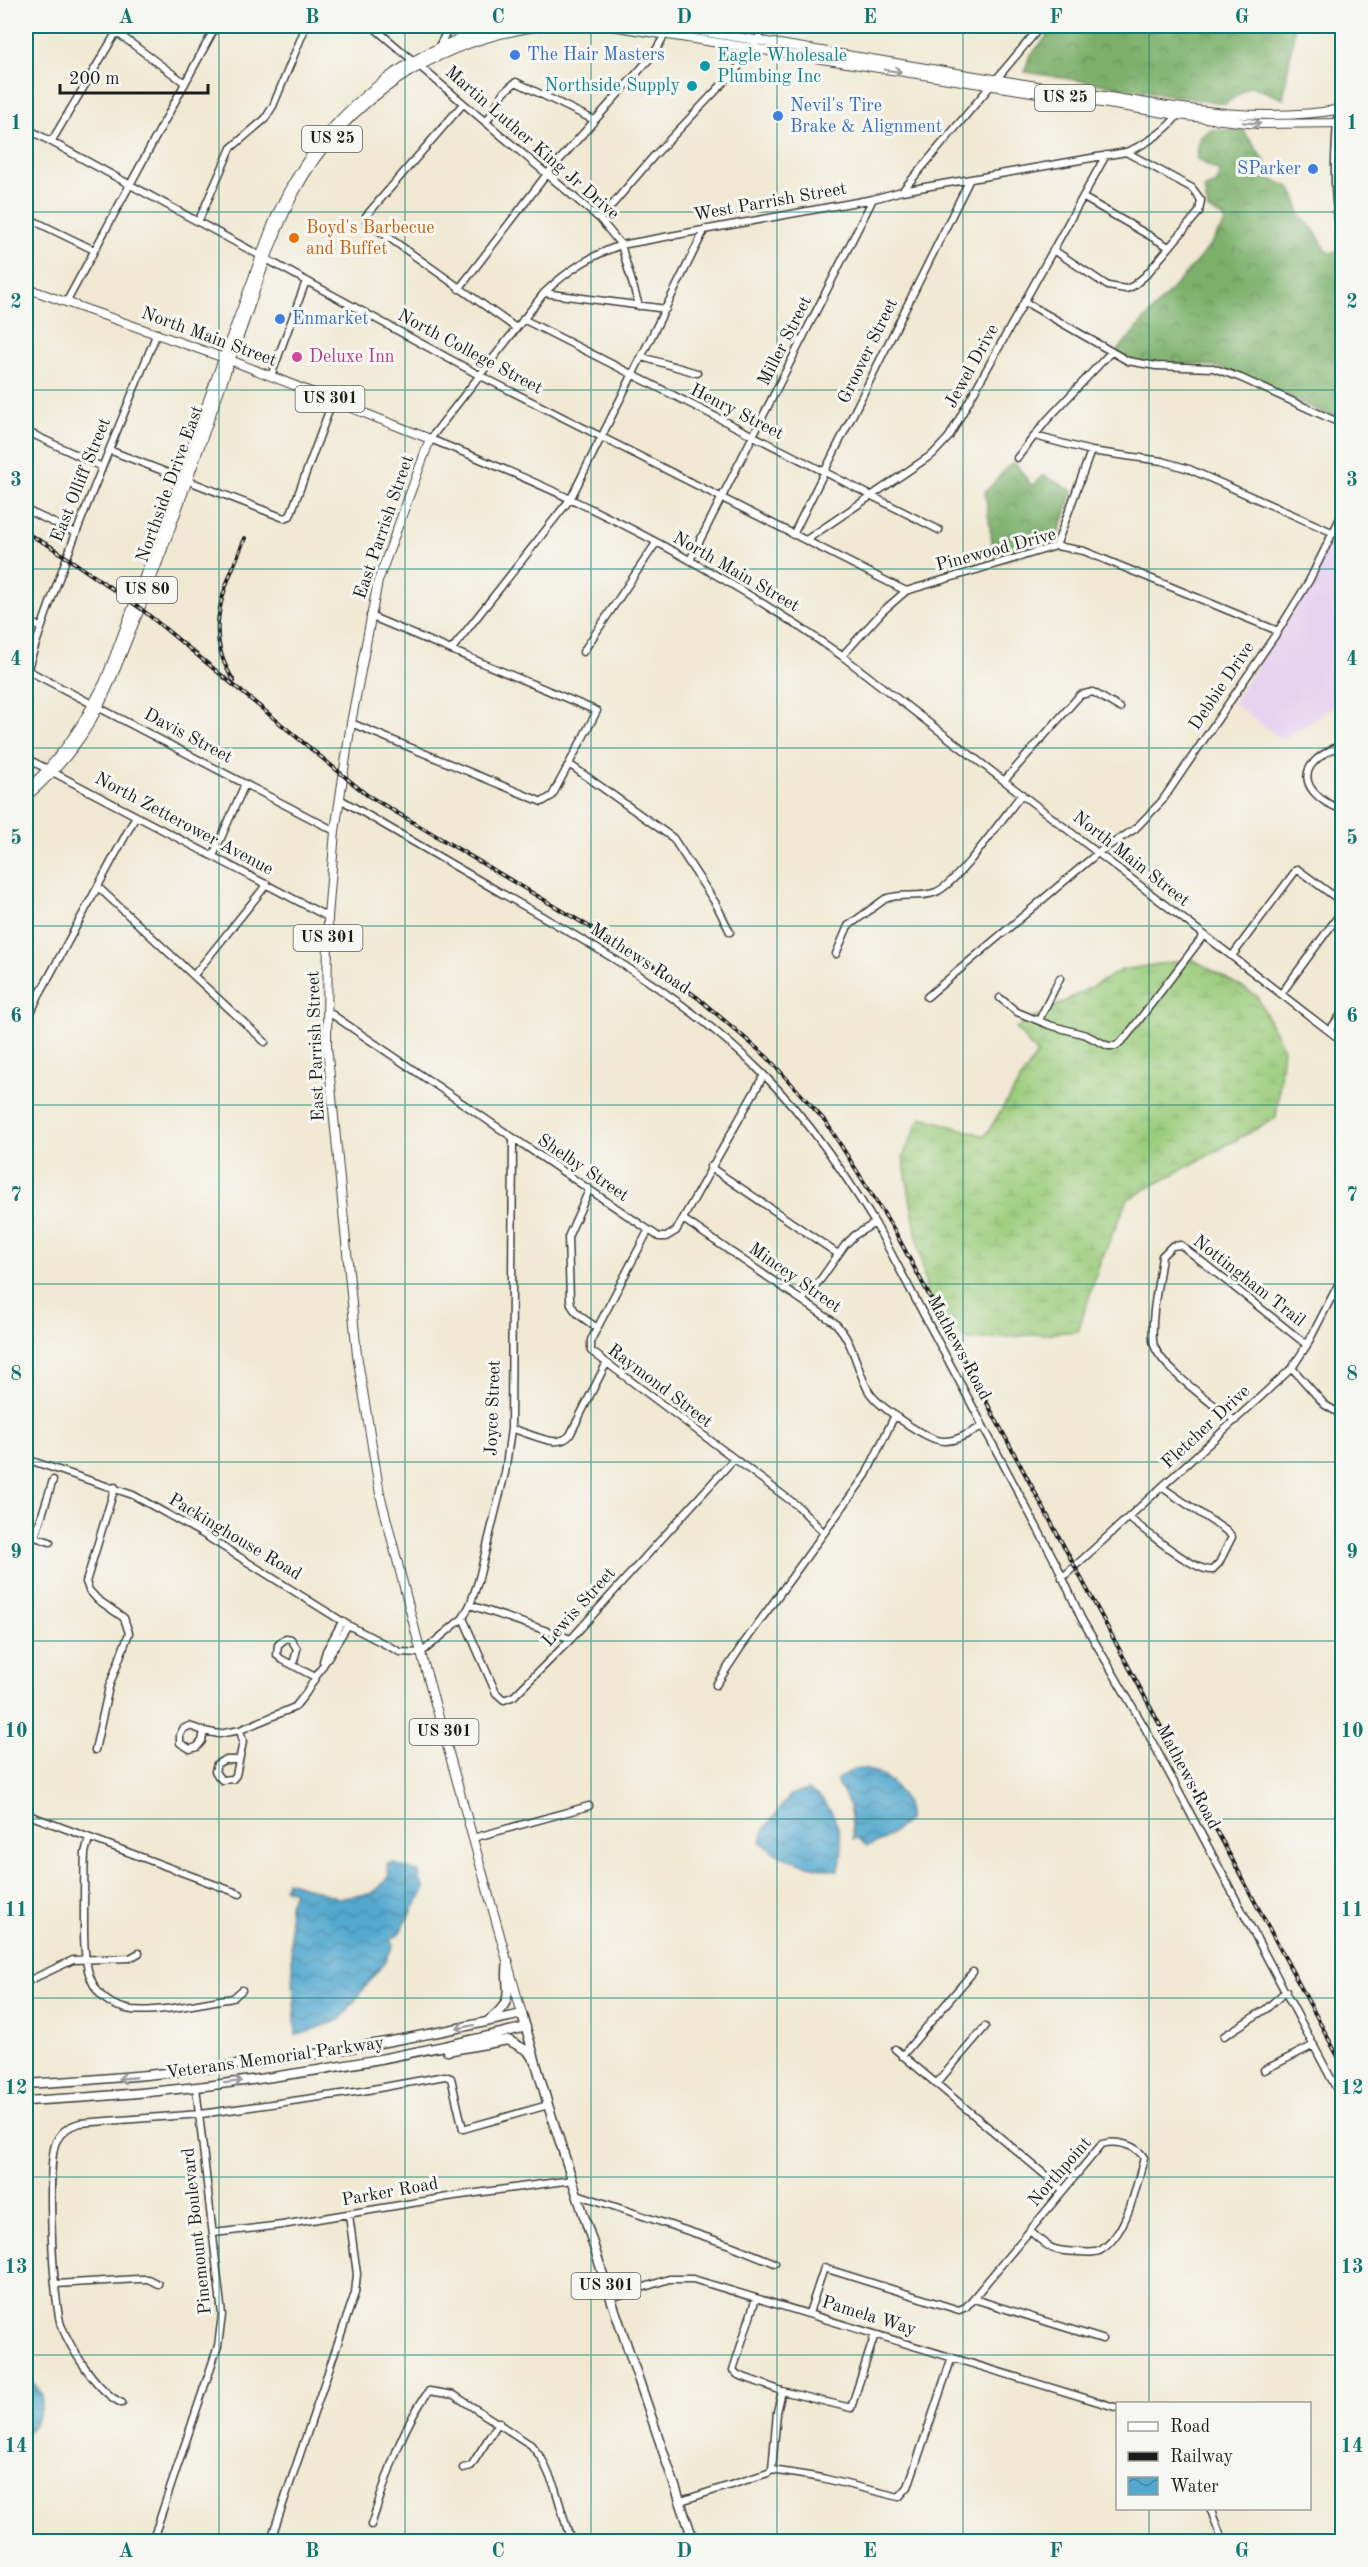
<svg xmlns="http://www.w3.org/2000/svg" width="1368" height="2567" font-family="'Old Standard TT',serif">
  <defs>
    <pattern id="forest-crowns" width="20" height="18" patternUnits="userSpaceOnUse" patternTransform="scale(1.5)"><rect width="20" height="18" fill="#7cb06b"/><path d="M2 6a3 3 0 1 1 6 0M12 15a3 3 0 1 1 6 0" fill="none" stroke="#658e57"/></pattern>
    <pattern id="wetland-marsh" width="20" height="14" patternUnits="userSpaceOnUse" patternTransform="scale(1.5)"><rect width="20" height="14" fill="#9bcc7b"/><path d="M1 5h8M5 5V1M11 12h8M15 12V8" fill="none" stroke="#85af6a"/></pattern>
    <pattern id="water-waves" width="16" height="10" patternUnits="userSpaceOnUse" patternTransform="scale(1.5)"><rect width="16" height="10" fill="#53a8cf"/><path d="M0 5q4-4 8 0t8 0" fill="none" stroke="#4488a7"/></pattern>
  </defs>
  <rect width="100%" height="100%" fill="#f6f6f2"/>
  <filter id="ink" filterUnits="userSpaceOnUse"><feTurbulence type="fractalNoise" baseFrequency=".0167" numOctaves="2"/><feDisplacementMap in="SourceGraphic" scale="12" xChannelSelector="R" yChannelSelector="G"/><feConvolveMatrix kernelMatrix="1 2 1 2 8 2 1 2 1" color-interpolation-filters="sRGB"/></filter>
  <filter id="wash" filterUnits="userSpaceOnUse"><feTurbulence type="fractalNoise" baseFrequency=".008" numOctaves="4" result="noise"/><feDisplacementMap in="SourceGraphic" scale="24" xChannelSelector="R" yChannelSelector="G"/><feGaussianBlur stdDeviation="1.35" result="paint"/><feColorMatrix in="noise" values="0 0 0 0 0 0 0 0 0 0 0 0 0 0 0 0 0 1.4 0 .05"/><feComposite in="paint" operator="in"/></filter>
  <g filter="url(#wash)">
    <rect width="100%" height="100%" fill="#f0e8d2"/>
    <path fill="#e6d2f0" d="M1336,527L1342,530V702L1282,740L1233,703L1303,597Z"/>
    <path fill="url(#forest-crowns)" stroke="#4c6644" stroke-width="1.5" d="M1056,26H1295L1283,99L1251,86L1225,104L1025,72L1029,57Z
      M1210,130H1243L1264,160L1268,178L1290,187L1297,201L1300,216L1314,230L1328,253L1342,251V421L1222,368L1198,364H1153L1129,360L1116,352L1205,252L1225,223L1224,217L1208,210L1204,188L1217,184L1219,171L1197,159L1199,138Z
      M1014,462L1032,486L1043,475L1073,491L1055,545L995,563L985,492C996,482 1002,471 1014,462Z"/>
    <path fill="url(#wetland-marsh)" stroke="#5c744c" stroke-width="1.5" d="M1192,959L1257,996L1283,1048L1276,1118L1128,1199L1101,1260L1078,1331L969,1340L931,1316L903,1157L921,1117L985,1136L1037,1054L1016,1028L1122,970Z"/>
    <path fill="url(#water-waves)" stroke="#386276" stroke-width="1.5" d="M853,1769C858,1769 864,1769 868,1770C889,1774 910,1798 908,1820L882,1841L867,1846L857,1838L853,1839C851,1820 852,1799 838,1786L837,1780Z
      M807,1790C834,1799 849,1845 838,1870C827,1871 781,1859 772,1851C769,1848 766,1845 761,1842L764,1830L790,1795Z
      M394,1863L419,1873L420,1881L425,1888L399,1934L392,1939L393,1946L387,1958L340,2020L296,2036L289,1905L294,1892L284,1888L287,1881L339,1898C365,1890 369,1905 389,1875L387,1864Z
      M26,2374L43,2395C42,2412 39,2421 26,2433Z"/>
  </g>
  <g filter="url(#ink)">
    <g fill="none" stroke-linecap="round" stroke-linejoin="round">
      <defs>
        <path id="minor" d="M108,26L185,83
          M372,26L600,219L621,245L639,306
          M439,46L450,26
          M1342,50C1340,103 1327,186 1342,236
          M463,104L366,216L367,222L516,328
          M1179,113C1168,130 1145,145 1126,152L902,191L873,199L621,245C590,256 568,270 544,293L430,439C575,495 715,566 842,656L1342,1041
          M486,123L504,92L516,82L594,120
          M26,128L479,375L906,591
          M51,142L116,33
          M903,190L1041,26
          M1084,198L1169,247
          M26,217L94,250
          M600,219L653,157L747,58L765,26
          M198,222L231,148L265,119L273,106L306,26
          M1055,251L1108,286L1126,289L1133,286L1146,275L1199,212L1201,200L1192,188L1126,152
          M459,289L547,174L653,55L670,26
          M544,293L666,309
          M67,301L216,26
          M1025,302L1128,361L1156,366L1213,368L1241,378L1342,424
          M523,319L939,530
          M642,357L697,373
          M271,376L306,281
          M26,431L102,467
          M1035,436L1091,451L1162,461L1189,469L1334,533
          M109,450L284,518L290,516L333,400
          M1017,458L1047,420L1111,352
          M26,510L76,533
          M793,535L969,181
          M806,540L933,454L949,437L1106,155
          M1056,546L1091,451
          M690,560L873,199
          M26,620L40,627
          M452,649L571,498L705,229
          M583,652L656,543
          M842,656L883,611L906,591L1056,546L1084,551L1278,631
          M27,670L335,831
          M26,674C63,558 111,446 157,333
          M351,723L542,802L552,796L597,711L370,616
          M1342,744C1333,749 1321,754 1314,762C1294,783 1324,805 1342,809
          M26,758L328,917
          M569,764L673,838L716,904L730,932
          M1004,781L1080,695L1093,692L1120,708
          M340,799C394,830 447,862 501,893C595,946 686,997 764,1075C808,1119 843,1171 875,1223L1057,1565L1081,1618L1145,1728L1342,2099
          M213,856L245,784
          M98,887L265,1042
          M836,954L848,926L885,899C901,892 919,899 936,892C958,883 1004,816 1022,794
          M1232,956L1297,869L1342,902
          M194,975L267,884
          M1281,994L1342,911
          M927,997L1099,852L1135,829L1162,801L1278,631L1309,581L1342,514
          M1000,998L1017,1012L1049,1025L1086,1035L1108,1046H1116L1126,1037L1204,935
          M327,1011L659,1237H666L676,1231L764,1075
          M1039,1020L1060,978
          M26,1024L38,997L136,816
          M1329,1031L1342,1013
          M710,1167L838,1254
          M589,1190L568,1237L570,1299C571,1313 587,1320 597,1328
          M683,1219L835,1323C854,1342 856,1368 868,1390C876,1405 927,1441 944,1441C958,1441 971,1432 983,1426
          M648,1231L591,1340V1351L799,1507L824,1533
          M1333,1296L1342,1301
          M802,1300L821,1279L845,1245L855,1235L875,1223
          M1292,1368L1325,1405L1342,1415
          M1235,1421C1216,1406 1154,1364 1153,1340C1151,1313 1159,1283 1162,1256L1172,1246L1181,1245L1307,1345
          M511,1429C528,1431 557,1451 570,1435L606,1364
          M26,1459L133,1495L201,1533L348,1625L400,1652L421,1653L463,1618L470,1605L478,1582L505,1473L511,1429L513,1139
          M1129,1518C1146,1531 1195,1572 1212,1570L1219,1563L1232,1537L1228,1532L1163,1488
          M26,1534L50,1542
          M35,1537L53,1480
          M1062,1578L1292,1368L1307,1345L1342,1277
          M470,1605L571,1639
          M463,1618L496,1693L504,1700L514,1696L571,1639L733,1460
          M323,1661L326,1651L342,1622
          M293,1665L297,1649L291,1639L286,1638L278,1645L277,1655L281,1659L315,1677
          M716,1685L741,1647L866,1475L895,1415
          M189,1726L204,1731L202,1741L197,1747L190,1749L180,1743V1735L183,1729Z
          M204,1731L219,1734L240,1730L295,1707L306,1693L348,1625
          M95,1750L109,1687L129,1633L124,1618L97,1599L89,1590L86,1582L115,1487
          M239,1760H224L217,1764L215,1771L218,1776L222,1780L233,1779L236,1775L243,1742L240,1730
          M26,1814L240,1894
          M89,1838L85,1853C84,1873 84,1893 84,1913C84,1951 81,2003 132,2010C159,2013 205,2002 233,1998L242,1990
          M473,1838L589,1806
          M26,1982L73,1960L130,1958L139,1953
          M1224,2036L1266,2009L1286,1991
          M895,2049L1063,2190
          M902,2056L973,1972
          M1264,2070L1314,2045
          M936,2084L985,2027
          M577,2194L730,2245L775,2263
          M214,2233L282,2225L454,2196L572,2180
          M56,2284L138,2279H148L158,2284
          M611,2298L669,2279H693L1118,2408
          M756,2298L733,2370L738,2375L782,2391L851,2408L875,2334
          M974,2299L1102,2339
          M809,2313L824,2268L959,2310L966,2307L1102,2144C1117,2140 1137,2145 1144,2158C1136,2186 1128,2233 1101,2250C1095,2254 1086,2252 1079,2252C1051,2251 1050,2249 1030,2231
          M122,2403C98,2393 71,2349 61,2325C53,2301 46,2164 56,2142C61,2131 69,2126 80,2123L201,2114L362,2091L445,2076L451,2078L463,2129L548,2105
          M463,2468L471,2466L499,2422
          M772,2470L777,2412L782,2391
          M681,2501L768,2473L772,2470L822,2478L899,2497L908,2487L952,2357
          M1210,2508L1223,2542
          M371,2525C387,2478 399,2431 429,2391L454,2395L531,2445L542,2459L555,2488L571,2542
          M152,2542L218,2346L222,2315L196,2087
          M270,2542L355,2293L357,2274L349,2215"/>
        <path id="major" d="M611,26L1178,115L1257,124L1342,123
          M666,26C799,46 931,70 1064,90C1156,103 1249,126 1342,109
          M26,288L230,360L430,439L378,581L351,723L335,831L328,917L327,1046L357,1355L380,1494L421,1653L522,2014
          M26,790C62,759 84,723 105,681C139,591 173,500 205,409C220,366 236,324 252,281C264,247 275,212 294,181C340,103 414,46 502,26
          M26,797C93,740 105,694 137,616C174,525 204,431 238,339C256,290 271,238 295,192C345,98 439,40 542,26"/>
        <path id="highway" d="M488,2021C519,1997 503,1991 508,1961
          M447,2051L508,2040L528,2051L533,2059
          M26,2084C193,2075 358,2052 522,2014L548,2105L607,2287L694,2542
          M26,2101C194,2093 362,2068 526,2027"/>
      </defs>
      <use href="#minor" stroke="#3c3b37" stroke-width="9"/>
      <use href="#major" stroke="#3c3b37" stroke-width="10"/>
      <use href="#highway" stroke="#3c3b37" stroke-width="11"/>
      <use href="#minor" stroke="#fff" stroke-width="6"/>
      <use href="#major" stroke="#fff" stroke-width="8"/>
      <use href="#highway" stroke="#fff" stroke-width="8"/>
      <defs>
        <path id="rail" d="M26,533L50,546L140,608L367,795L642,958L698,998L767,1057L826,1122L893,1228L1342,2064
          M234,681C201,631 225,588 245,538"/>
      </defs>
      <use href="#rail" stroke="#1c1c1c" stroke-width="4"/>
      <use href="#rail" stroke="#f6f6f2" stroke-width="1.5" stroke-dasharray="4.5" stroke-linecap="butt"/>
    </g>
    <defs><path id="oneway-shaft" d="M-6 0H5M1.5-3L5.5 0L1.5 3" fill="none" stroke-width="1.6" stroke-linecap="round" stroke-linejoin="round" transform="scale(1.5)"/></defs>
    <g stroke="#999">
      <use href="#oneway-shaft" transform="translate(893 71) rotate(9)"/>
      <use href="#oneway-shaft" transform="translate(1252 123) rotate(4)"/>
      <use href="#oneway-shaft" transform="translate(465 2027) rotate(168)"/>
      <use href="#oneway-shaft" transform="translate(127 2078) rotate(175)"/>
      <use href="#oneway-shaft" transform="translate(233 2082) rotate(-7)"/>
    </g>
  </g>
  <path fill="none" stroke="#0f766e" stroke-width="1.5" stroke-opacity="0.55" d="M219,26V2542M405,26V2542M591,26V2542M777,26V2542M963,26V2542M1149,26V2404M26,212H1342M26,390H1342M26,569H1342M26,748H1342M26,926H1342M26,1105H1342M26,1284H1342M26,1462H1342M26,1641H1342M26,1819H1342M26,1998H1342M26,2177H1342M26,2355H1342M1149,2508V2542"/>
  <g fill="#3f7fe0" stroke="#f6f6f2" stroke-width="2">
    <circle cx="515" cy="55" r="6"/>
    <circle cx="778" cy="116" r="6"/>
    <circle cx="1313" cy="169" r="6"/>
    <circle cx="280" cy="319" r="6"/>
  </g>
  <g fill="#0f9aa8" stroke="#f6f6f2" stroke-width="2">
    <circle cx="705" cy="66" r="6"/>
    <circle cx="692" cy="86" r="6"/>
  </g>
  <circle fill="#e8710a" stroke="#f6f6f2" stroke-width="2" cx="294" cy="238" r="6"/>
  <circle fill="#d1479c" stroke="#f6f6f2" stroke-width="2" cx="297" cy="357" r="6"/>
  <g text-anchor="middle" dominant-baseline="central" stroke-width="6" stroke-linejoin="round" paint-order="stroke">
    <g fill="#f6f6f2" stroke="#5d5d5c" stroke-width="1.5">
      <rect x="1035" y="85" width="60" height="26" rx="4.5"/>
      <rect x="302" y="126" width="60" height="26" rx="4.5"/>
      <rect x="295.5" y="386" width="69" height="26" rx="4.5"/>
      <rect x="117" y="577" width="60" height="26" rx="4.5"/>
      <rect x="293.5" y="925" width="69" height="26" rx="4.5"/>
      <rect x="409.5" y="1719" width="69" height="26" rx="4.5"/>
      <rect x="571.5" y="2273" width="69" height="26" rx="4.5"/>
    </g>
    <g font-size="16" font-weight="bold" fill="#1c1c1c">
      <text x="1065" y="98">US 25</text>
      <text x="332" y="139">US 25</text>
      <text x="330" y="399">US 301</text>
      <text x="147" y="590">US 80</text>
      <text x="328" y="938">US 301</text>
      <text x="444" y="1732">US 301</text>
      <text x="606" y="2286">US 301</text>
    </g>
    <g font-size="18" fill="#366cbe" stroke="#f6f6f2" text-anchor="start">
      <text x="527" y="55">The Hair Masters</text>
      <text x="790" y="106">Nevil's Tire<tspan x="790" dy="21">Brake &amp; Alignment</tspan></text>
      <text x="1301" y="169" text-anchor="end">SParker</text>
      <text x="292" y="319">Enmarket</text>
    </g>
    <g font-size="18" fill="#0d838f" stroke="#f6f6f2" text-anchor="start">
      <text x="717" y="56">Eagle Wholesale<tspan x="717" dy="21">Plumbing Inc</tspan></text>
      <text x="680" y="86" text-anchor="end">Northside Supply</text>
    </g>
    <g font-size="18" fill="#1c1c1c" stroke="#f6f6f2">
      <text transform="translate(532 143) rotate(41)">Martin Luther King Jr Drive</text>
      <text transform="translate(770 202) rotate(-10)">West Parrish Street</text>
      <text transform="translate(209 337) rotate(20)">North Main Street</text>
      <text transform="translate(785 341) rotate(-63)">Miller Street</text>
      <text transform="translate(868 351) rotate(-64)">Groover Street</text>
      <text transform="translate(470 352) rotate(28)">North College Street</text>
      <text transform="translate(972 366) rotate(-61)">Jewel Drive</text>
      <text transform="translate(737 412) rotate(27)">Henry Street</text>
      <text transform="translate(81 480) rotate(-68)">East Olliff Street</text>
      <text transform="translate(170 484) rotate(-70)">Northside Drive East</text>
      <text transform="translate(384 527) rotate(-71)">East Parrish Street</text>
      <text transform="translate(996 550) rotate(-15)">Pinewood Drive</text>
      <text transform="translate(736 572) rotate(30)">North Main Street</text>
      <text transform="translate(1222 686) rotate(-56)">Debbie Drive</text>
      <text transform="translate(188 736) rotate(28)">Davis Street</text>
      <text transform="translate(184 824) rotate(28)">North Zetterower Avenue</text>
      <text transform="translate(1131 859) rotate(38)">North Main Street</text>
      <text transform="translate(640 959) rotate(33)">Mathews Road</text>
      <text transform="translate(316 1046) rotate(-92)">East Parrish Street</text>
      <text transform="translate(583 1168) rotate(34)">Shelby Street</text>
      <text transform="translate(795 1278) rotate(35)">Mincey Street</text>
      <text transform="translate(1249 1281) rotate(38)">Nottingham Trail</text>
      <text transform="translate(959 1348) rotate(62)">Mathews Road</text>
      <text transform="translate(660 1386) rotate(37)">Raymond Street</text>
      <text transform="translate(493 1408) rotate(-88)">Joyce Street</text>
      <text transform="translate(1206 1427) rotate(-43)">Fletcher Drive</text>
      <text transform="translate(235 1537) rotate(31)">Packinghouse Road</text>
      <text transform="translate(579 1607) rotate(-48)">Lewis Street</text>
      <text transform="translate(1188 1777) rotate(62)">Mathews Road</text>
      <text transform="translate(275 2058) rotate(-8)">Veterans Memorial Parkway</text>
      <text transform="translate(1060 2172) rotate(-49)">Northpoint</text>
      <text transform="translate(390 2192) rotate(-10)">Parker Road</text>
      <text transform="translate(197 2231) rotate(-96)">Pinemount Boulevard</text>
      <text transform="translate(869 2316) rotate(17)">Pamela Way</text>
    </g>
    <g font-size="18" fill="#c56008" stroke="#f6f6f2" text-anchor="start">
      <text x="306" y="228">Boyd's Barbecue<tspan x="306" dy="21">and Buffet</tspan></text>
    </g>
    <g font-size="18" fill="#b23c85" stroke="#f6f6f2" text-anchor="start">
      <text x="309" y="357">Deluxe Inn</text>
    </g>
  </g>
  <rect width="1368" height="2567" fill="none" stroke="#f6f6f2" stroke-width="66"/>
  <rect x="1116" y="2402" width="195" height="108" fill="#f6f6f2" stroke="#9f9f9c" stroke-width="1.5"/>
  <rect x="1128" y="2422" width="30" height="9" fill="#ffffff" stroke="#9f9f9c" stroke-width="1.5"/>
  <text x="1170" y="2432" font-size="18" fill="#1c1c1c">Road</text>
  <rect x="1128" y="2452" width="30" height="9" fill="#1c1c1c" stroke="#9f9f9c" stroke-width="1.5"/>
  <text x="1170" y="2462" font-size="18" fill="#1c1c1c">Railway</text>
  <rect x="1128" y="2477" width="30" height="18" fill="url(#water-waves)" stroke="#9f9f9c" stroke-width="1.5"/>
  <text x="1170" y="2492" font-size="18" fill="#1c1c1c">Water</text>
  <path d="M60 84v9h148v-9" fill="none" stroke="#1c1c1c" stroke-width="3"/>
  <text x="69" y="84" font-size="18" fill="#1c1c1c" stroke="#f6f6f2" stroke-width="4.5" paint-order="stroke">200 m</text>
  <rect x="33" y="33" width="1302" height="2501" fill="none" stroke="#0f766e" stroke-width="2"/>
  <g font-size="20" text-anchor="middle" font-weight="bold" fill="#0f766e">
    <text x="126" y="23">A</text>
    <text x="312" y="23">B</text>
    <text x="498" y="23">C</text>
    <text x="684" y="23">D</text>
    <text x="870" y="23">E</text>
    <text x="1056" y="23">F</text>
    <text x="1242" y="23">G</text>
    <text x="16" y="129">1</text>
    <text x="1352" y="129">1</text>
    <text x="16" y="308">2</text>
    <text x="1352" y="308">2</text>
    <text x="16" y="486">3</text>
    <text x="1352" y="486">3</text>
    <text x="16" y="665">4</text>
    <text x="1352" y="665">4</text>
    <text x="16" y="844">5</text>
    <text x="1352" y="844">5</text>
    <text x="16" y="1022">6</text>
    <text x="1352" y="1022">6</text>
    <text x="16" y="1201">7</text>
    <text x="1352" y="1201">7</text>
    <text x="16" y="1380">8</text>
    <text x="1352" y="1380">8</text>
    <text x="16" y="1558">9</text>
    <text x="1352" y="1558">9</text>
    <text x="16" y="1737">10</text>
    <text x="1352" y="1737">10</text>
    <text x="16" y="1916">11</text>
    <text x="1352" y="1916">11</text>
    <text x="16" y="2094">12</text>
    <text x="1352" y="2094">12</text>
    <text x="16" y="2273">13</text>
    <text x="1352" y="2273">13</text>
    <text x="16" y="2452">14</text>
    <text x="1352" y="2452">14</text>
    <text x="126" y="2557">A</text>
    <text x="312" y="2557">B</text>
    <text x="498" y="2557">C</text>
    <text x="684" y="2557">D</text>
    <text x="870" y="2557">E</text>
    <text x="1056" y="2557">F</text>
    <text x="1242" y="2557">G</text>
  </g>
</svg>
